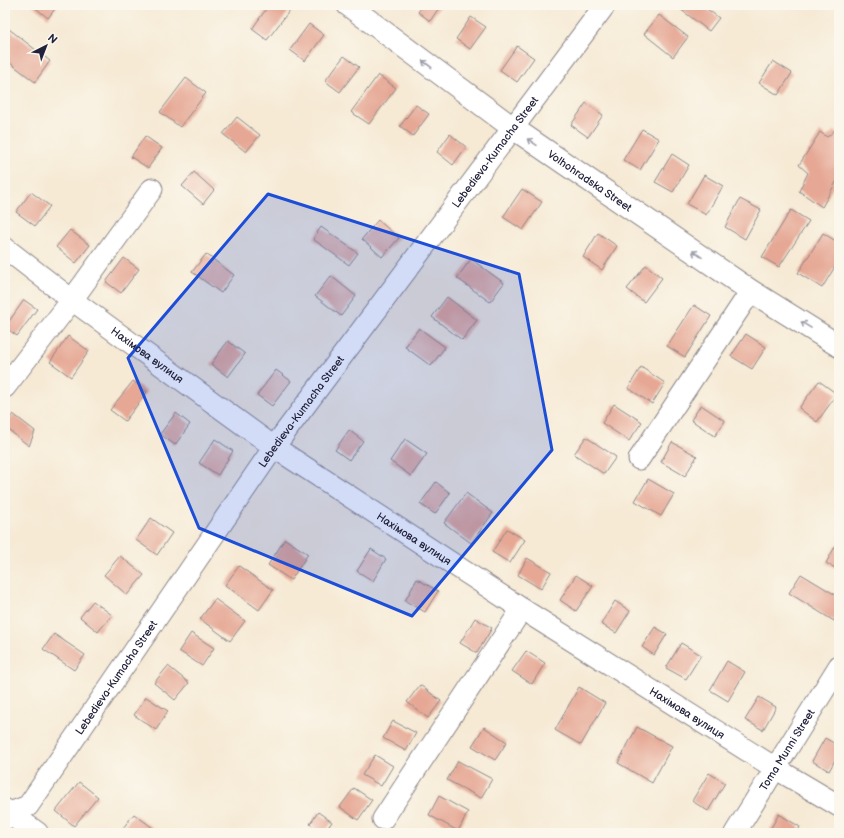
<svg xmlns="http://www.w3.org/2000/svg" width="844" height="838" font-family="'Balsamiq Sans',sans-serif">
  <rect width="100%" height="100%" fill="#fbf7ec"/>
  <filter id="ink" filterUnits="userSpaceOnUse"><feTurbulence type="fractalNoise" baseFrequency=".025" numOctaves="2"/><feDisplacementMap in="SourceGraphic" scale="8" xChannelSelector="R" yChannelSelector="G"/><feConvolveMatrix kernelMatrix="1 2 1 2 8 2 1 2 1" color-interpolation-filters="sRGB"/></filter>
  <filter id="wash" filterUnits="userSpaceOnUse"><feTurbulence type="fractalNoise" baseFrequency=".012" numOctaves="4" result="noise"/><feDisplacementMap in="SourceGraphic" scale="16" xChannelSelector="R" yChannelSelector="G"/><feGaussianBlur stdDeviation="0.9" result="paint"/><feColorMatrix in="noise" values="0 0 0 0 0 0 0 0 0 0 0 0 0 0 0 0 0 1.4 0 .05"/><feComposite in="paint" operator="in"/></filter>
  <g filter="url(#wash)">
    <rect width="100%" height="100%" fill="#f6ead5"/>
    <g id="blocks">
      <path fill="#e6a895" d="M32,5H58L48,18Z
        M269,5H284L290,10L267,40L252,29Z
        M423,5H441L430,21L418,12Z
        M675,5H702L719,18L709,31Z
        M659,15L688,37L673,57L644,34Z
        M471,17L486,27L470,49L456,39Z
        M309,24L324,35L305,61L290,50Z
        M9,29L50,61L35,82L5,59V35Z
        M517,46L534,58L517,82L500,70Z
        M344,56L359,67L340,92L325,81Z
        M773,61L792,73L778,95L759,83Z
        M378,75L396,88L369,124L351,112Z
        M186,78L206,93L180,127L160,112Z
        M586,103L603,115L588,137L571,125Z
        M416,105L429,114L413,136L400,126Z
        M237,117L260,135L246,152L223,134Z
        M642,129L659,139L640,170L623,160Z
        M834,131L839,133V177L822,207L799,191L808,173L799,165L820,132L827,137Z
        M450,134L466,147L453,165L437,152Z
        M145,136L162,148L148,168L131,157Z
        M672,154L689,165L673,192L655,182Z
        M194,172L214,190L203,204L182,186Z
        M704,175L723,186L706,215L687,204Z
        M522,189L542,202L523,230L503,217Z
        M31,192L50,206L35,226L16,212Z
        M740,199L761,210L745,239L725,227Z
        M791,210L809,221L779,267L762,257Z
        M378,220L399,238L382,257L362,239Z
        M321,227L358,253L349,265L313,239Z
        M70,230L90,245L76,263L56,247Z
        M598,233L617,246L602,270L583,257Z
        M823,233L839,243V260L822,288L798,273Z
        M206,254L234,275L221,293L192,272Z
        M124,258L139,269L121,293L106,282Z
        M471,259L504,283L490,302L457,278Z
        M646,265L662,278L644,302L627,289Z
        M331,276L356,296L341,316L315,296Z
        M447,297L477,320L462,340L432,317Z
        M24,300L37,309L17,336L5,327Z
        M694,305L711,316L685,357L667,346Z
        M419,328L445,347L431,366L405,347Z
        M746,334L766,347L752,369L731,356Z
        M68,336L89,351L71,377L50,362Z
        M228,341L245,354L228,377L211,364Z
        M641,367L665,383L652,404L628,388Z
        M276,370L291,381L272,406L257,395Z
        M133,381L147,392L125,421L110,410Z
        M819,381L837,394L817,422L799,408Z
        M614,404L642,422L629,441L602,423Z
        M701,405L725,421L715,436L691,420Z
        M176,413L190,424L175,445L160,434Z
        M13,414L35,431L29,446L5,427V424Z
        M349,430L363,441L349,460L335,450Z
        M586,437L616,457L604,474L574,454Z
        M215,439L233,451L218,475L199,463Z
        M405,439L427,454L411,476L390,461Z
        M672,442L697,456L685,476L661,462Z
        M648,479L674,494L661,516L635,501Z
        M436,482L450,493L435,514L420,504Z
        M466,493L493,513L471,543L444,523Z
        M151,518L172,533L157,555L136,540Z
        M507,529L525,540L510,563L492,552Z
        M285,539L308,554L291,580L268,565Z
        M836,545L839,547V570L826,563Z
        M371,549L386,559L373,581L357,571Z
        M120,556L144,575L127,595L104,575Z
        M527,558L551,572L541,589L518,575Z
        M239,566L273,590L259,610L225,585Z
        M801,574L839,597V612L834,621L789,593Z
        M576,575L593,586L576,611L560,600Z
        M417,579L438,591L425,612L405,601Z
        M215,599L245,621L230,641L200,619Z
        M93,601L112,615L98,632L80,617Z
        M615,601L630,611L616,633L601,624Z
        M475,618L492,628L477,653L460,643Z
        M655,627L667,634L654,655L642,647Z
        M191,633L214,648L202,666L179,651Z
        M54,634L85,655L74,670L43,649Z
        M681,643L701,655L686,679L666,668Z
        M526,651L545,663L532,684L512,671Z
        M727,661L745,672L728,701L710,690Z
        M168,666L189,683L175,700L154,683Z
        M420,685L441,701L428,718L407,702Z
        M579,687L605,703L581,745L555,730Z
        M146,697L168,711L156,730L134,715Z
        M759,697L776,707L763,730L745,720Z
        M393,721L416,733L406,751L383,738Z
        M484,727L507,742L495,760L472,746Z
        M637,727L672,746L652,783L618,763Z
        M825,738L839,746V753L829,771L812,761Z
        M375,755L393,766L381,786L362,775Z
        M458,761L492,779L481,798L447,780Z
        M709,773L725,783L708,811L692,801Z
        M79,782L98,797L74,826L56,811Z
        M354,788L372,800L358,820L340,807Z
        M439,796L468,812L458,831L429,815Z
        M318,812L332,822L324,833H323L310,824Z
        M134,814L153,828L149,833H119Z
        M779,814L800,827L797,833H768Z"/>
    </g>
  </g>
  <g filter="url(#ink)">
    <use href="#blocks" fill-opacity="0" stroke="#8c8688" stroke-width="1"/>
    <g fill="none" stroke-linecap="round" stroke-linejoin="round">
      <defs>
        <g id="minor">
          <path id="s1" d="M5,248L72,300L274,447L522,609L775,768L839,806"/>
          <path d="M5,387L72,300L152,189"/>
          <path d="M639,459L751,291"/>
          <path id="s2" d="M5,819L10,813L28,806L274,447L605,5"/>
          <path d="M383,819L522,609"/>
          <path id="s3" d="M735,833L839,666"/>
        </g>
        <g id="tertiary">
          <path id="s4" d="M348,5L513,128L751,291L839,346"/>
          <path d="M5,810L37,833"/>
        </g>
      </defs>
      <use href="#minor" stroke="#8c8688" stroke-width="23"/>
      <use href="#tertiary" stroke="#8c8688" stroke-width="24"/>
      <use href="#minor" stroke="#fff" stroke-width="21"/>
      <use href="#tertiary" stroke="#fff" stroke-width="22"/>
    </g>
    <defs><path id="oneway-shaft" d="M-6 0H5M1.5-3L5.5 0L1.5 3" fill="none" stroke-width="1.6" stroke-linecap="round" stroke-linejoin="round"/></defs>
    <g stroke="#9c9ca7">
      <use href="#oneway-shaft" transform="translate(427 64) rotate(-143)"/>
      <use href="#oneway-shaft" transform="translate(532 142) rotate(-146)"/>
      <use href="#oneway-shaft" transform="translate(697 254) rotate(-146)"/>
      <use href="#oneway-shaft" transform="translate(806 325) rotate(-148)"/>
    </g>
  </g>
  <path fill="#1d4ed8" fill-opacity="0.2" stroke="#1d4ed8" stroke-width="3" stroke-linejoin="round" d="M268,194L519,274L552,450L412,616L199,528L128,358Z"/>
  <g text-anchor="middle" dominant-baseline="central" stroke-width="3" stroke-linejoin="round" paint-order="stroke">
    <g font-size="11" fill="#22223b" stroke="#fbf7ec">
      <text stroke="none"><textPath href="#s2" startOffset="831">Lebedieva-Kumacha Street</textPath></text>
      <text stroke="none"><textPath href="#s4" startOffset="299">Volhohradska Street</textPath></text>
      <text stroke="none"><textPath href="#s1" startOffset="178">Нахімова вулиця</textPath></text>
      <text stroke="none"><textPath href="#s2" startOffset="507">Lebedieva-Kumacha Street</textPath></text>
      <text stroke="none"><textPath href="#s1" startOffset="502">Нахімова вулиця</textPath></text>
      <text stroke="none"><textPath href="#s2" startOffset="183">Lebedieva-Kumacha Street</textPath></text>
      <text stroke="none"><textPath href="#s1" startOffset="826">Нахімова вулиця</textPath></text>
      <text stroke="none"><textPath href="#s3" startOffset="98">Toma Munni Street</textPath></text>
    </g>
  </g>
  <rect width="844" height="838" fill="none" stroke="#fbf7ec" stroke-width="20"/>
  <g transform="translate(46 46) rotate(42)" stroke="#fbf7ec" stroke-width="3" paint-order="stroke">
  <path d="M0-3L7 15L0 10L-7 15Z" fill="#22223b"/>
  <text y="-6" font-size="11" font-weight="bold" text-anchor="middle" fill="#22223b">N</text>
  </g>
</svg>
